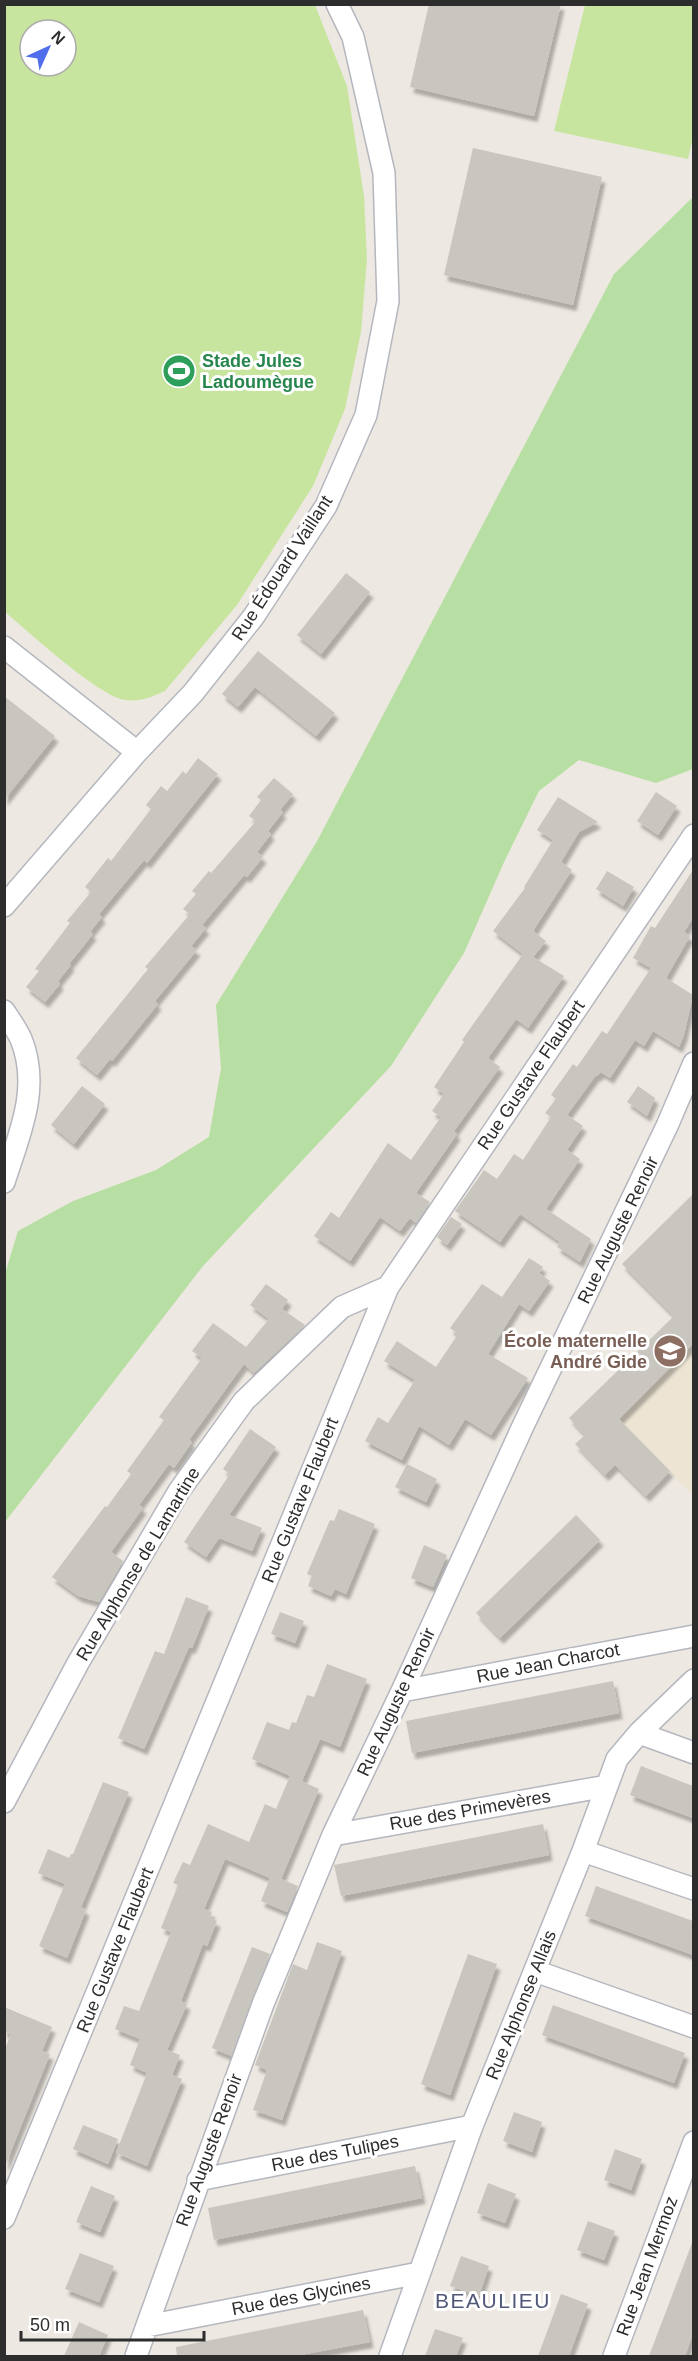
<svg xmlns="http://www.w3.org/2000/svg" width="698" height="2361" font-family="Arial,sans-serif">
  <defs>
    <filter id="shadow"><feDropShadow dx="3.5" dy="6" stdDeviation="1.5" flood-color="#0004"/></filter>
  </defs>
  <rect width="100%" height="100%" fill="#ede8e1"/>
  <path fill="#ede4d3" d="M693,1302V1494L678,1481L599,1400Z"/>
  <path fill="#b8dfa3" d="M693,197V769L656,783L579,760L539,791L505,860L464,953L391,1066L203,1266L5,1522L4,1277L18,1231L73,1201L156,1170L209,1137L221,1068L216,1005L316,843L614,274Z"/>
  <path fill="#c8e5a0" fill-rule="evenodd" d="M4,5H315L347,86L364,196L367,259L361,332L345,409L313,486L237,605L165,691C152,697 140,702 125,700C98,696 29,632 5,612ZM30,30H66V66H30Z
    M585,5H693L694,133L688,159L554,131Z"/>
  <path fill="#c9c6bf" filter="url(#shadow)" d="M429,4H561L534,116L410,87Z
    M473,148L602,177L573,305L444,275Z
    M346,573L370,592L321,654L297,635Z
    M258,651L335,713L316,736L255,687L238,707L222,694Z
    M4,696L55,736L4,800Z
    M198,758L218,774L147,863L144,860L99,914L102,917L90,932L93,934L69,964L71,965L58,981L60,984L45,1002L26,987L39,971L35,969L70,923L67,921L91,892L85,887L108,858L111,861L151,809L146,805L161,786L167,791L183,771L186,774Z
    M274,778L293,794L280,810L283,812L268,831L271,834L257,852L263,857L247,877L244,875L202,925L206,928L191,946L197,950L155,1001L158,1004L112,1061L110,1059L97,1075L76,1058L148,969L145,967L190,914L183,909L196,894L192,891L209,871L211,873L256,821L249,816L261,800L257,797Z
    M656,792L677,806L658,835L637,821Z
    M558,797L598,822L579,832L561,862L572,870L533,931L546,941L533,957L564,976L528,1028L516,1019L488,1058L500,1067L454,1131L457,1134L416,1193L430,1202L416,1223L410,1218L400,1231L380,1217L350,1261L314,1236L331,1212L339,1218L388,1143L411,1160L441,1117L432,1111L444,1094L434,1087L464,1042L462,1040L523,954L493,931L525,888L524,887L553,840L537,830Z
    M693,870V918L684,932L690,936L666,978L693,995L684,1035L679,1047L653,1031L644,1046L635,1040L610,1078L601,1072L597,1076L596,1075L567,1115L583,1126L567,1150L580,1159L546,1209L591,1239L580,1262L557,1247L560,1242L520,1214L500,1242L455,1211L484,1170L497,1179L514,1154L523,1160L551,1117L545,1113L556,1099L551,1095L573,1064L577,1067L602,1031L607,1034L651,968L633,958L651,926L655,928Z
    M607,871L634,887L623,906L596,889Z
    M82,1086L105,1104L74,1144L51,1125Z
    M638,1086L655,1098L647,1116L627,1102Z
    M693,1194V1344L619,1419L670,1471L646,1496L615,1465L605,1475L575,1444L585,1435L569,1418L674,1316L622,1264Z
    M451,1217L462,1224L447,1245L437,1237Z
    M529,1258L543,1267L539,1273L550,1281L529,1311L519,1304L488,1354L528,1378L491,1435L465,1419L449,1445L419,1426L402,1460L365,1441L378,1417L388,1423L415,1380L384,1361L397,1341L436,1367L458,1334L450,1328L482,1284L502,1297Z
    M266,1284L288,1300L282,1309L305,1325L254,1373L244,1364L189,1440L192,1442L174,1468L169,1464L139,1505L143,1508L111,1552L123,1561L99,1602L78,1596L52,1577L105,1506L107,1507L131,1474L127,1471L164,1420L159,1417L202,1358L192,1351L213,1323L246,1347L269,1319L250,1305Z
    M250,1429L276,1447L229,1515L262,1528L252,1551L219,1538L206,1557L184,1542L230,1474L223,1469Z
    M407,1464L437,1479L426,1502L395,1487Z
    M339,1509L375,1524L346,1594L335,1589L331,1596L308,1586L312,1576L307,1574L330,1520L334,1521Z
    M576,1515L600,1540L500,1638L476,1613Z
    M424,1545L447,1555L433,1587L411,1578Z
    M186,1597L209,1606L192,1648L189,1647L144,1749L118,1738L155,1651L164,1654Z
    M280,1612L304,1621L295,1643L271,1634Z
    M327,1664L367,1679L340,1747L320,1739L302,1781L252,1759L267,1722L289,1730L292,1722L296,1723L307,1695L314,1697Z
    M613,1681L619,1713L412,1753L406,1721Z
    M641,1766L693,1786V1818L630,1795Z
    M290,1776L319,1789L281,1879L298,1886L287,1912L261,1901L270,1878L225,1859L204,1909L212,1912L210,1918L217,1921L207,1946L203,1944L181,2001L187,2004L167,2050L180,2055L172,2075L182,2079L147,2166L116,2153L147,2073L130,2065L140,2039L115,2029L124,2006L139,2011L171,1932L161,1928L178,1885L173,1883L183,1862L190,1865L208,1824L249,1842L265,1804L276,1809Z
    M103,1782L129,1792L81,1907L86,1910L67,1958L39,1946L65,1884L38,1873L48,1849L69,1858L71,1854H73Z
    M543,1824L549,1855L341,1896L334,1865Z
    M596,1886L693,1921V1955L585,1916Z
    M317,1942L342,1951L282,2120L253,2110L267,2070L255,2065L293,1964L307,1970Z
    M252,1947L270,1954L231,2056L212,2048Z
    M468,1954L497,1964L450,2095L421,2084Z
    M553,2005L685,2053L674,2083L542,2035Z
    M4,2007L52,2027L42,2051L50,2054L5,2166L4,2051L11,2034L4,2032Z
    M514,2112L542,2122L532,2152L503,2141Z
    M83,2125L118,2139L108,2164L73,2149Z
    M615,2149L642,2159L631,2190L604,2180Z
    M415,2166L422,2198L214,2240L208,2208Z
    M488,2183L516,2194L505,2223L477,2213Z
    M91,2186L115,2196L100,2232L76,2222Z
    M588,2221L615,2231L604,2260L577,2250Z
    M692,2243H693V2334L685,2356H649Z
    M80,2253L114,2266L99,2302L65,2289Z
    M461,2256L489,2266L479,2296L450,2286Z
    M561,2294L588,2304L569,2356H538Z
    M363,2310L370,2342L295,2356H177L176,2347Z
    M79,2322L108,2335L99,2356H64Z
    M435,2329L463,2338L456,2356H425Z"/>
  <g fill="none" stroke-linecap="round" stroke-linejoin="round">
    <defs>
      <path id="street" d="M4,647L137,752
        M4,906L137,752L193,693L254,616L326,506L366,415L388,301L384,173L353,37L337,4
        M4,1011C10,1020 17,1030 21,1039C41,1088 19,1135 4,1182
        M402,1691L694,1636
        M639,1733L694,1753
        M4,1802L78,1663L179,1491L244,1401L342,1307L388,1287
        M333,1835L607,1786
        M583,1851L694,1889
        M535,1971L694,2027
        M198,2180L472,2126
        M4,2218L388,1287L694,835
        M147,2326L419,2273
        M136,2356L263,2004L333,1835L402,1691L523,1426L667,1126L694,1063
        M390,2356L472,2126L583,1851L617,1759L639,1733L694,1680
        M614,2356L694,2142"/>
    </defs>
    <use href="#street" stroke="#b5b7bf" stroke-width="24"/>
    <use href="#street" stroke="#fff" stroke-width="21"/>
  </g>
  <defs>
    <symbol id="stadium-disc" viewBox="-11 -11 22 22"><circle r="9.5" fill="#2e9e5b" stroke="#fff"/><path d="M0-5a6.5 5 0 1 0 0 10a6.5 5 0 1 0 0-10ZM-3.5-1.8h7v3.6h-7Z" fill="#fff"/></symbol>
    <symbol id="school-disc" viewBox="-11 -11 22 22"><circle r="9.5" fill="#8d6e63" stroke="#fff"/><path d="M0-5L7-2L0 1L-7-2ZM-4 1L0 2.5L4 1V4Q0 6-4 4Z" fill="#fff"/></symbol>
  </defs>
  <g fill-rule="evenodd">
    <use href="#stadium-disc" x="160" y="352" width="38" height="38"/>
    <use href="#school-disc" x="651" y="1332" width="38" height="38"/>
  </g>
  <g text-anchor="middle" dominant-baseline="central" stroke-width="6" stroke-linejoin="round" paint-order="stroke">
    <g font-size="18" font-weight="bold" fill="#27864d" stroke="#fff" text-anchor="start">
      <text x="202" y="361">Stade Jules<tspan x="202" dy="21">Ladoumègue</tspan></text>
    </g>
    <g font-size="18" fill="#2d2d2d" stroke="#fff">
      <text transform="translate(282 568) rotate(-57)">Rue Édouard Vaillant</text>
      <text transform="translate(531 1075) rotate(-56)">Rue Gustave Flaubert</text>
      <text transform="translate(618 1230) rotate(-64)">Rue Auguste Renoir</text>
      <text transform="translate(300 1500) rotate(-68)">Rue Gustave Flaubert</text>
      <text transform="translate(138 1564) rotate(-59)">Rue Alphonse de Lamartine</text>
      <text transform="translate(548 1663) rotate(-11)">Rue Jean Charcot</text>
      <text transform="translate(396 1702) rotate(-65)">Rue Auguste Renoir</text>
      <text transform="translate(470 1810) rotate(-10)">Rue des Primevères</text>
      <text transform="translate(115 1950) rotate(-68)">Rue Gustave Flaubert</text>
      <text transform="translate(521 2005) rotate(-68)">Rue Alphonse Allais</text>
      <text transform="translate(209 2150) rotate(-70)">Rue Auguste Renoir</text>
      <text transform="translate(335 2153) rotate(-11)">Rue des Tulipes</text>
      <text transform="translate(647 2266) rotate(-70)">Rue Jean Mermoz</text>
      <text transform="translate(301 2296) rotate(-11)">Rue des Glycines</text>
    </g>
    <g font-size="18" font-weight="bold" fill="#785e54" stroke="#fff" text-anchor="end">
      <text x="647" y="1341">École maternelle<tspan x="647" dy="21">André Gide</tspan></text>
    </g>
    <g font-size="21" letter-spacing="1.5" fill="#51597b" stroke="#fff">
      <text x="493" y="2300">BEAULIEU</text>
    </g>
  </g>
  <rect width="698" height="2361" fill="none" stroke="#2d2d2d" stroke-width="12"/>
  <g transform="translate(48 48) rotate(45)"><circle r="28" fill="#ffffff" stroke="#ababab" stroke-width="1.5"/>
  <path d="M0-4.5L10 22L0 15L-10 22Z" fill="#506eec"/>
  <text y="-9" font-size="16" font-weight="bold" text-anchor="middle" fill="#2d2d2d">N</text>
  </g>
  <path d="M21 2331v9h183v-9" fill="none" stroke="#2d2d2d" stroke-width="3"/>
  <text x="30" y="2331" font-size="18" fill="#2d2d2d" stroke="#ffffff" stroke-width="4.5" paint-order="stroke">50 m</text>
</svg>
